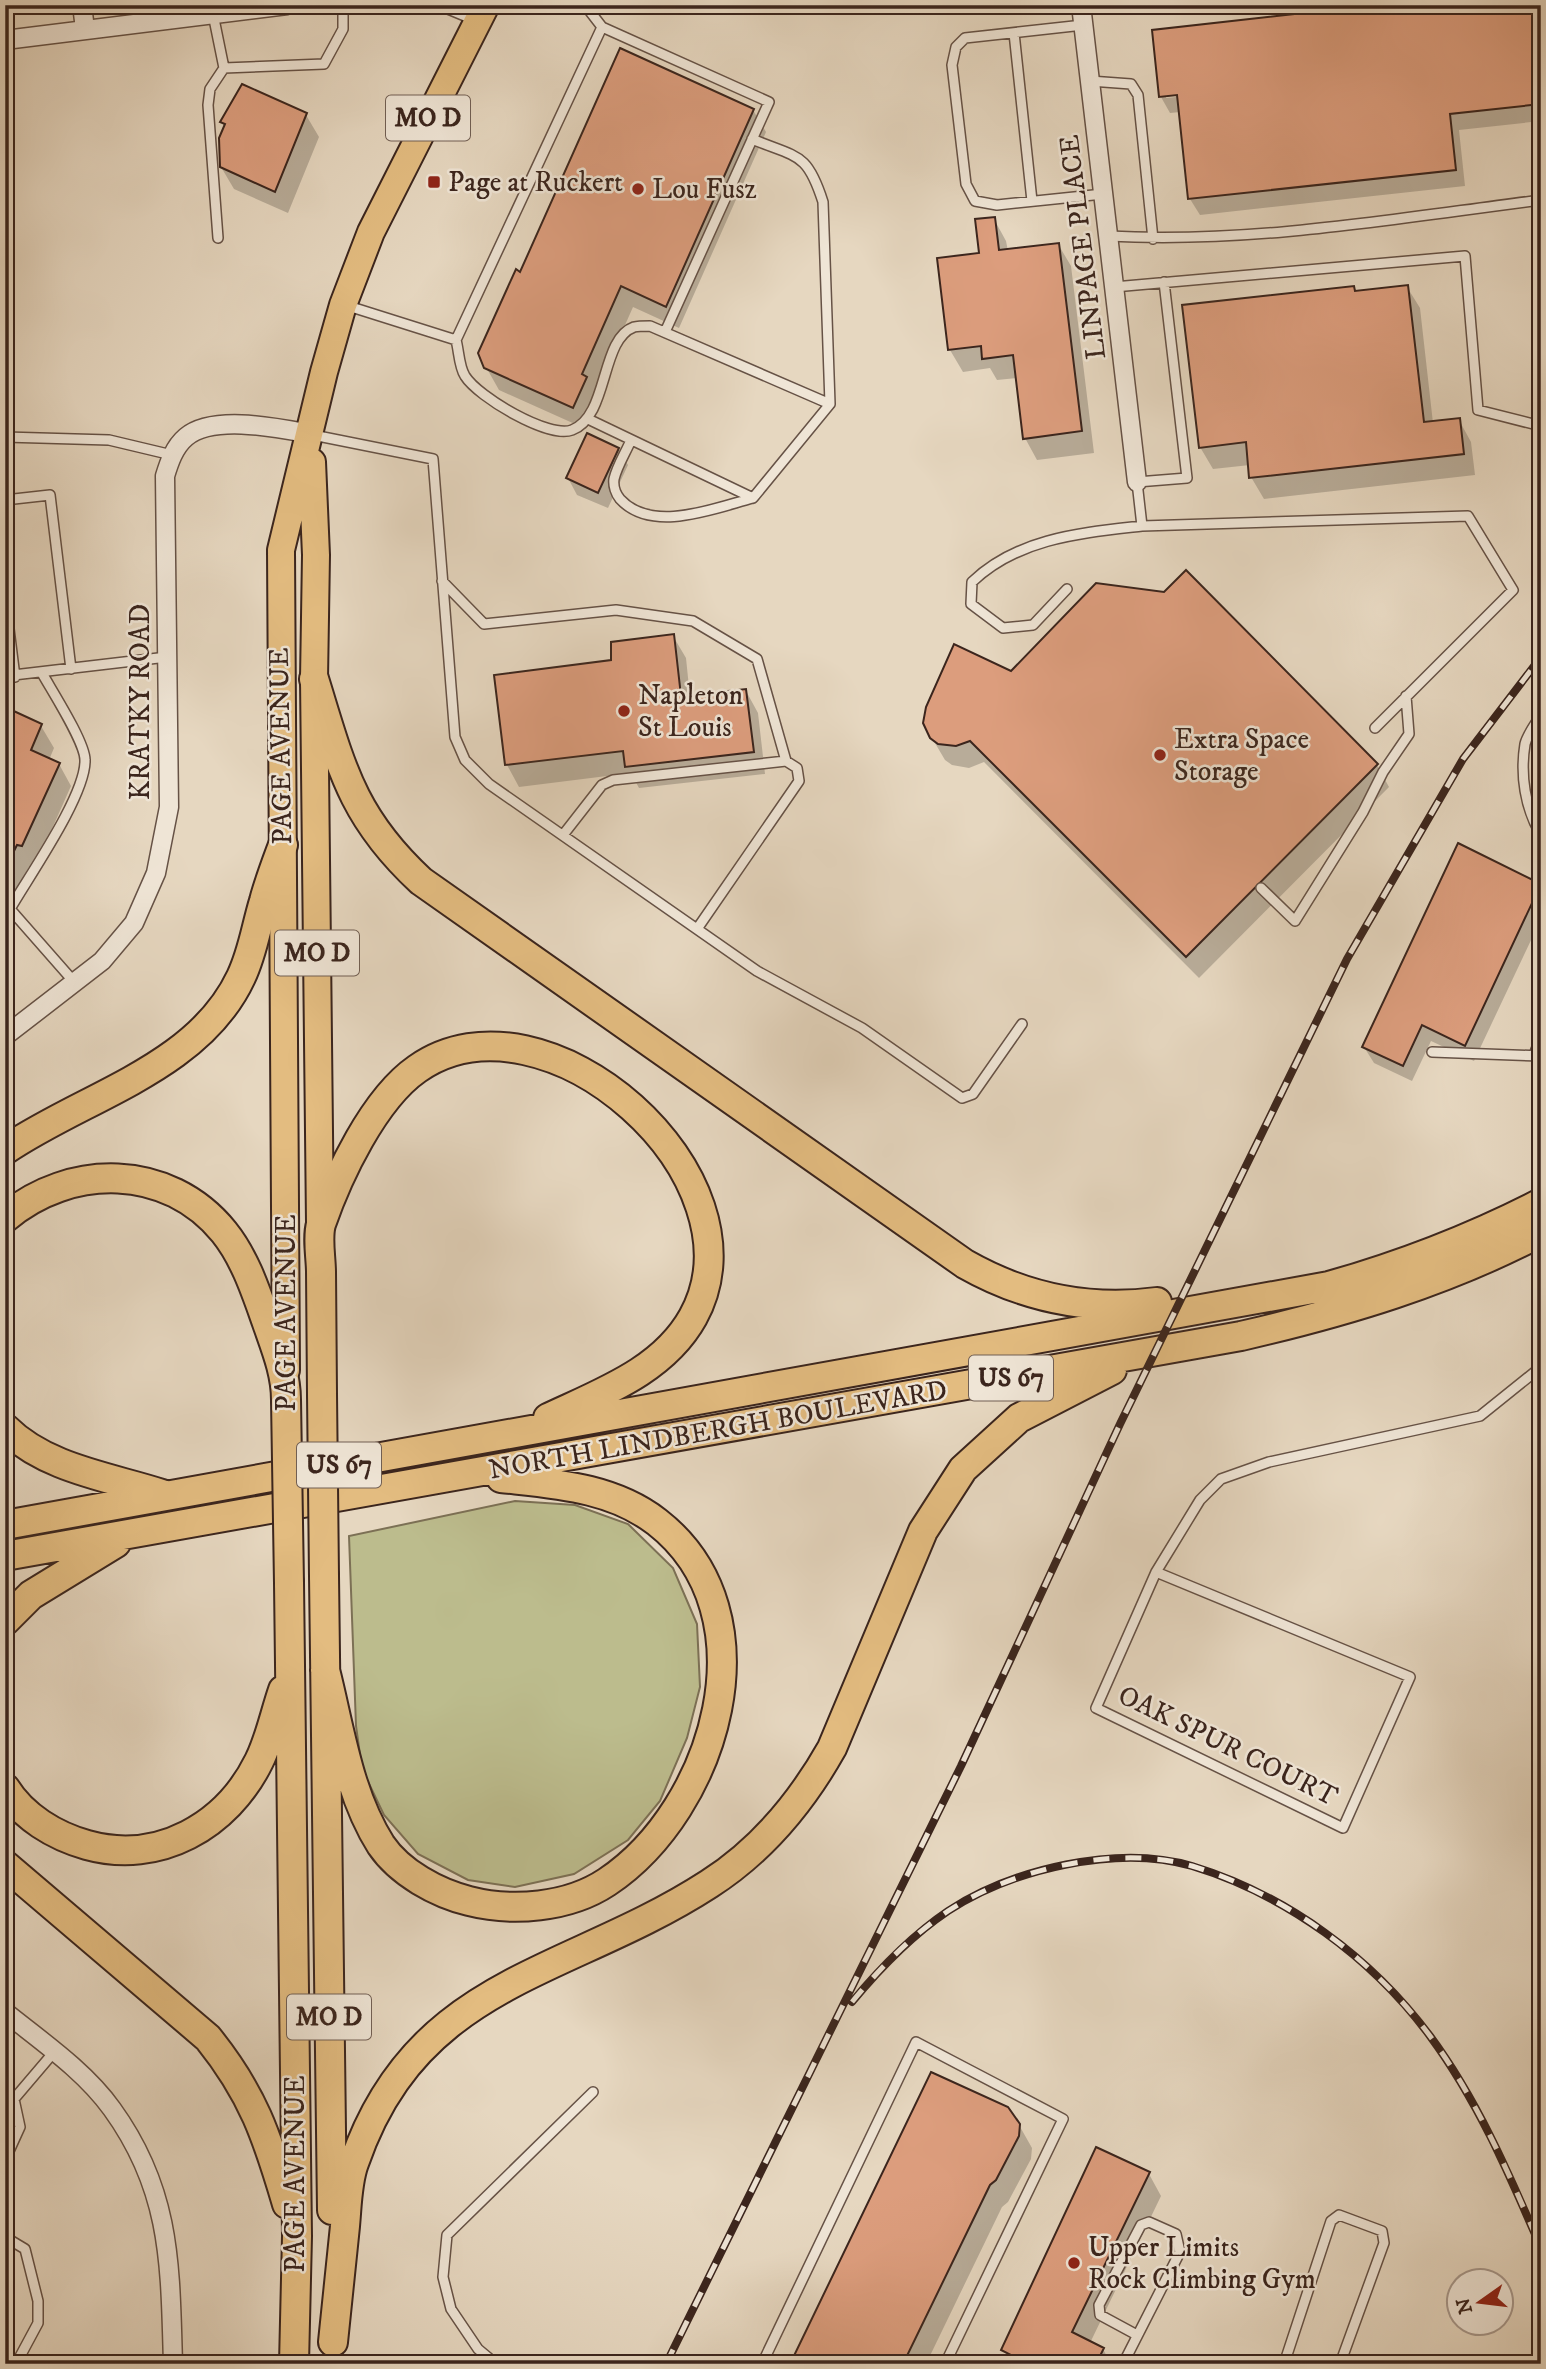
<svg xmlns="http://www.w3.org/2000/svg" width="1546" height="2369" font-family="'IM FELL DW Pica',serif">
  <rect width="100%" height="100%" fill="#e6d7c0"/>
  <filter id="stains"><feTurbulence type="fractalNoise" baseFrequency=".00286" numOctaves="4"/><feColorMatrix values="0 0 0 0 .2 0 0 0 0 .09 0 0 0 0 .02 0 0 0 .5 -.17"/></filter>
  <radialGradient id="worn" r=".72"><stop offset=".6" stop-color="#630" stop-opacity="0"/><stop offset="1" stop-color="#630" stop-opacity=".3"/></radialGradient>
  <path fill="#bcbc8d" stroke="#7c7055" stroke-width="2" d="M515,1501L575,1505L628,1524L673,1568L697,1624L700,1687L687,1738L660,1801L628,1840L574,1874L515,1887L468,1880L418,1854L384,1815L362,1769L356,1726L349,1536Z"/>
  <path fill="#0003" fill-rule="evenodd" d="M1392,5H1541V121L1459,130L1465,186L1200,215L1190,199L1180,112L1170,113L1161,97L1154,31ZM1185,92L1186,96L1166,98V95Z
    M753,110L766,132L679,328L633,307L595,393L598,400L586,429L499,390L486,367Z
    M306,115L319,137L288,213L234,189L221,167L225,128L222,122Z
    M994,219L1006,241L1008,251L1058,244L1071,266L1094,453L1037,460L1025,438L1017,378L997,380L990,368L963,372L950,350Z
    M1407,287L1420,308L1433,423L1459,420L1471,442L1475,475L1264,499L1251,477L1250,465L1213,469L1200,447L1356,292Z
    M618,449L628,465L608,508L577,495L568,478Z
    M673,636L686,658L690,697L746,691L758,713L765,774L639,788L631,773L519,787L507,765L613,662Z
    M1011,674L1377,765L1389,787L1199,978L984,762L969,768L952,765L945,760L932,738Z
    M5,708L41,726L54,748L49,760L59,764L71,786L35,867H29L5,916Z
    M1459,845L1540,883L1541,919L1474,1061L1431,1041L1412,1081L1374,1063L1364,1047Z
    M1019,2125L1032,2148L1031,2159L1008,2202L1002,2207L926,2364H792Z
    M1149,2174L1161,2196L1090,2343L1103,2349L1111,2364H1012L1003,2349Z"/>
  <path fill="#dc9d7d" stroke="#3b251d" stroke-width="2" d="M1376,5H1541V104L1450,114L1456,170L1188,199L1177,95L1159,97L1152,30Z
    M620,48L754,109L666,307L621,286L582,374L587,377L573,408L484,368L478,353L516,269L520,272Z
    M242,84L307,113L275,192L220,167L219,138L225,124L220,122Z
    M995,217L999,250L1059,243L1082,431L1023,439L1013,355L982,359L981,346L948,350L937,258L979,253L975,219Z
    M1408,285L1424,422L1460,418L1464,454L1249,478L1246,442L1199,448L1182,305L1354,286L1355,291Z
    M587,433L619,448L598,493L566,478Z
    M1186,570L1378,764L1186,957L970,741L956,746L938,744L930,738L923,723L926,707L954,644L1011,671L1096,583L1164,592Z
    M674,634L681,696L746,689L754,752L625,767L623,751L505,765L494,675L611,660V642Z
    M5,707L42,724L31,750L60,763L22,846L17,845L5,869Z
    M1458,843L1541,884L1465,1046L1422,1025L1403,1066L1362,1047Z
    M931,2072L1008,2107L1020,2124L1019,2136L996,2180L990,2185L903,2364H790Z
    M1096,2147L1150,2172L1072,2332L1104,2348L1096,2364H1029L1001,2350Z"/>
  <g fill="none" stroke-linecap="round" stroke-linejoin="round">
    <defs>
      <path id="service" d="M213,14L224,68L210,89L208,105L218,238
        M1083,25L965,38L956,47L952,65L966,184L975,201L997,205L1103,194
        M602,27L769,102L665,332
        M1014,33L1032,201
        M224,68L324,64L343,29V5
        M1090,81L1131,84L1138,95L1153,239
        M752,139C798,158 807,152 823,202L830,404
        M1108,236C1253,244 1398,218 1541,200
        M1164,282L1187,478L1137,482L1142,526L1468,516L1513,590L1375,728
        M1114,287L1465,256L1478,410L1541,426
        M345,305L456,340L602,27L585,5
        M456,340C459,351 459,367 465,376C478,397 549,439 572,430C609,416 600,339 634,327C638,326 645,326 650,326L830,404L753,498L588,419
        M313,435L433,459L455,737L465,760L489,784L757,971L862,1028L962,1098L973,1094L1022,1024
        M5,437L109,440L172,455
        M631,440C626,452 617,466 614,479C613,486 616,494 620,499C652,534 715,508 753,498
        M5,500L50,495L71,669
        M442,581L484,624L616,610L693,621L757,659L786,761
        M1067,589L1033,625L1003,628L971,604L972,582C1018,538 1081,533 1142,526
        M5,597L15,677
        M5,676L167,657
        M1541,715C1536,723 1527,735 1525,744C1520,775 1525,808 1541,835
        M563,835L602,785L613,780L786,761L797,768L799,781L697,929
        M1261,888L1295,921L1363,812L1383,772L1409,734L1406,696
        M10,909L75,983
        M5,912L10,909C29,876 86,795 85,760C85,742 52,691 42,673
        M1432,1052L1541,1056
        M1534,1055L1541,1037
        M1156,1572L1410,1677L1343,1828L1096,1708L1156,1572L1200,1500L1221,1479L1269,1462L1480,1416L1541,1367
        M5,2160L20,2127L14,2099L54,2052
        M5,2237L25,2249L38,2301V2323L16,2364
        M496,2364L478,2349L451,2309L443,2277L447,2235L593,2092
        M762,2364L916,2042L1063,2119L945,2364
        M1123,2364L1180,2252L1176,2234L1149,2222L1141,2225L1099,2305L1100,2315L1137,2335
        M1284,2364L1331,2221L1339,2215L1382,2231L1384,2243L1340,2364"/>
      <path id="minor" d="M82,5L85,29
        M450,5L479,17
        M1081,5L1137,482
        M5,40L287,5
        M5,1036L102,961L134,923L156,873L169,807L165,476C169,463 174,447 186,437C213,414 278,428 311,434
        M5,2012C41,2041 85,2071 112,2109C172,2192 170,2266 173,2364"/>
      <path id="primary" d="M312,462L316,555L314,679L320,1222
        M286,1370L281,550L324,372L343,305L371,232L486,5"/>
      <path id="trunk" d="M314,679C341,766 351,816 421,881L965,1264C1025,1298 1089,1311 1157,1302
        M5,1150C84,1096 198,1069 241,977C253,952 256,927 264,901C269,882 276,864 283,845
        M5,1218C70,1163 168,1163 224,1232C245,1258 256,1292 267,1323C276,1349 286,1373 286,1400
        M322,1394C322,1353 321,1312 321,1272C321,1258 317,1238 321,1224C338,1175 374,1099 417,1069C545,979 770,1178 693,1317C663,1371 601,1393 548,1418
        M5,1428C46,1469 110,1477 162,1494
        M5,1525L1329,1286C1403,1265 1473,1238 1541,1203
        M5,1556L1241,1336C1345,1312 1446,1282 1541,1232
        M324,1576L332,2210
        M289,1583L297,2236L294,2364
        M5,1621L31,1595L116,1543
        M325,1670C340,1729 348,1793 381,1845C400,1873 437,1893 469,1901C512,1912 568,1908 607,1882C716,1809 775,1614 657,1522C612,1487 555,1484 501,1478
        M5,1788C23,1817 55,1836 87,1845C159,1865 227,1826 259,1761C270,1739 275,1713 283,1690
        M5,1865L208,2038C253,2094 267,2136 287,2204
        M333,2342C337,2303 341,2265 345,2226C347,2205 347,2182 354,2163C417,1979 567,1976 709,1884C762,1850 801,1803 832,1748L923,1531L963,1469L1019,1418L1112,1370"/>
    </defs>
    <use href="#service" stroke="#665246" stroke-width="12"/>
    <use href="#minor" stroke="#665246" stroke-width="21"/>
    <use href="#primary" stroke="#3b251d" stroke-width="30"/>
    <use href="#trunk" stroke="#3b251d" stroke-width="32"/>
    <use href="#service" stroke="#efe5d6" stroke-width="9"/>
    <use href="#minor" stroke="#efe5d6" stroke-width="18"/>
    <use href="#primary" stroke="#e3bc80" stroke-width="26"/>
    <use href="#trunk" stroke="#e3bc80" stroke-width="28"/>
    <defs>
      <path id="rail" d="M1538,628L1541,625
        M852,2002C881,1967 911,1936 948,1911C1012,1869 1118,1844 1192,1866C1287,1895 1372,1958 1430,2036C1478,2101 1509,2174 1541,2248
        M666,2364L961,1766L1120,1424L1347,959L1463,759L1541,657"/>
    </defs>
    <use href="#rail" stroke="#3b251d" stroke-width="8"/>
    <use href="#rail" stroke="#efe5d6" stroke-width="5" stroke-dasharray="16" stroke-linecap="butt"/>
    <defs>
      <path id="trunk-bridge" d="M322,1394L324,1576
        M286,1400L289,1583"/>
    </defs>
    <use href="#trunk-bridge" stroke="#3b251d" stroke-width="32" stroke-linecap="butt"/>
    <use href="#trunk-bridge" stroke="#e3bc80" stroke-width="28"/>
  </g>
  <g fill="#8f2418" stroke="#efe5d6" stroke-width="2.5">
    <rect x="427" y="175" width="14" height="14" rx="3.5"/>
    <circle cx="638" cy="189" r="7"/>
    <circle cx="624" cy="711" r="7"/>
    <circle cx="1160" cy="755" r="7"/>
    <circle cx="1074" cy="2263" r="7"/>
  </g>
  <g text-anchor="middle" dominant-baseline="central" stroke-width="5" stroke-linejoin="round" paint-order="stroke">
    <g fill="#efe5d6" stroke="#715f54" stroke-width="2">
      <rect x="386" y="95.5" width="84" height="45" rx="5"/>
      <rect x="275" y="930.5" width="84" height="45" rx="5"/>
      <rect x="969" y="1355.5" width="84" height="45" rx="5"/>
      <rect x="297" y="1442.5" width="84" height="45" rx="5"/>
      <rect x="287" y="1994.5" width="84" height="45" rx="5"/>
    </g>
    <g font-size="26" font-weight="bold" fill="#3b251d">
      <text x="428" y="118">MO D</text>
      <text x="317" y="953">MO D</text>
      <text x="1011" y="1378">US 67</text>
      <text x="339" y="1465">US 67</text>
      <text x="329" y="2017">MO D</text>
    </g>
    <g font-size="28" fill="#3b251d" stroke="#efe5d6" text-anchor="start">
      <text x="448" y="182">Page at Ruckert</text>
      <text x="652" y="189">Lou Fusz</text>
      <text x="638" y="695">Napleton<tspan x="638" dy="32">St Louis</tspan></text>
      <text x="1174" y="739">Extra Space<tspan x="1174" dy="32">Storage</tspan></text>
      <text x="1088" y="2247">Upper Limits<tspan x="1088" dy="32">Rock Climbing Gym</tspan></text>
    </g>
    <g font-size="28" fill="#3b251d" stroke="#efe5d6">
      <text transform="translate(1083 247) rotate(-97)">LINPAGE PLACE</text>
      <text transform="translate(140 702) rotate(-90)">KRATKY ROAD</text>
      <text transform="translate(281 746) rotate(-91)">PAGE AVENUE</text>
      <text transform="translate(286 1313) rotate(-90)">PAGE AVENUE</text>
      <text transform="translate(718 1430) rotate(-10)">NORTH LINDBERGH BOULEVARD</text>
      <text transform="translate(1228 1746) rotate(26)">OAK SPUR COURT</text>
      <text transform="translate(295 2174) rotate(-90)">PAGE AVENUE</text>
    </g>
  </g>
  <rect width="1546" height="2369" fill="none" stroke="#e6d7c0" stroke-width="28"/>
  <rect x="7" y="7" width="1532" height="2355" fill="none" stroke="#3b251d" stroke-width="3.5"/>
  <rect x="14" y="14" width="1518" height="2341" fill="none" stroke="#3b251d" stroke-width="2"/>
  <g transform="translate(1480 2302) rotate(256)"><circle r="33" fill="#efe5d6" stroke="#a7988c" stroke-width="2"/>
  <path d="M0-5L12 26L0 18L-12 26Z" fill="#8f2418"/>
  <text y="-10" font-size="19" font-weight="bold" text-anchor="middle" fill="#3b251d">N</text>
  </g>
  <rect width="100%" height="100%" filter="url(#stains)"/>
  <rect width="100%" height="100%" fill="url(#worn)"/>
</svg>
